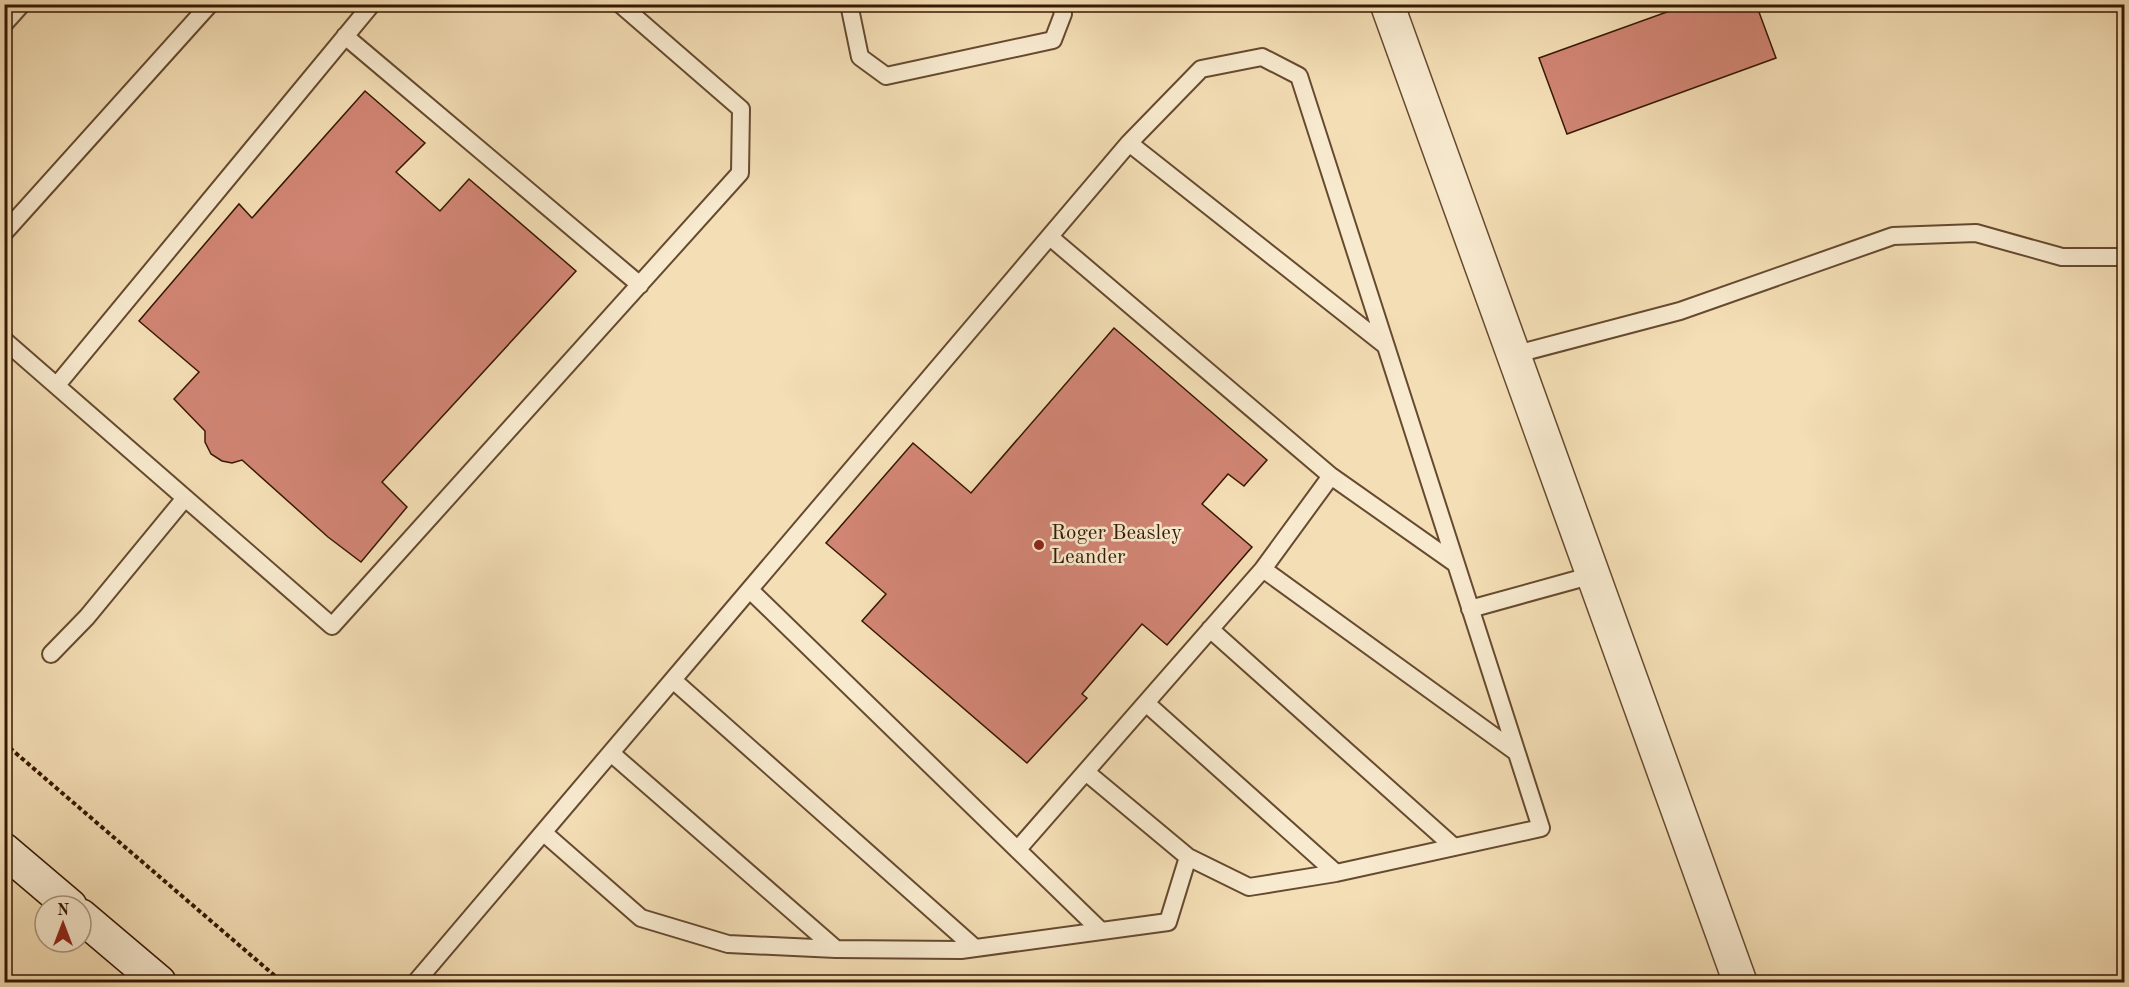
<svg xmlns="http://www.w3.org/2000/svg" width="2129" height="987" font-family="'Old Standard TT',serif">
  <rect width="100%" height="100%" fill="#f4deb5"/>
  <filter id="stains"><feTurbulence type="fractalNoise" baseFrequency=".00333" numOctaves="4"/><feColorMatrix values="0 0 0 0 .2 0 0 0 0 .09 0 0 0 0 .02 0 0 0 .5 -.17"/></filter>
  <radialGradient id="worn" r=".72"><stop offset=".6" stop-color="#630" stop-opacity="0"/><stop offset="1" stop-color="#630" stop-opacity=".3"/></radialGradient>
  <path fill="#d18574" stroke="#361802" stroke-width="1.5" d="M1689,4H1756L1776,58L1567,134L1539,58Z
    M365,91L425,143L396,172L440,211L469,179L576,271L382,482L407,507L361,562L328,537L242,460L232,463L222,461L211,454L205,442V431L174,399L199,372L139,321L239,204L252,218Z
    M1114,328L1267,460L1244,486L1228,474L1202,504L1252,547L1167,645L1142,624L1082,694L1087,698L1027,763L862,621L886,594L826,543L913,443L971,493Z"/>
  <g fill="none" stroke-linecap="round" stroke-linejoin="round">
    <defs>
      <path id="service" d="M849,4L860,57L886,76L1053,40L1063,14L1060,4
        M4,24L22,4
        M345,36L640,285
        M1129,143L1386,346
        M4,233L210,4
        M1050,237L1331,476
        M4,340L332,626L740,173L741,109L620,4
        M1513,355L1680,311L1893,236L1976,233L2062,257H2124
        M57,385L372,4
        M1263,569L1516,752
        M750,590L1100,930
        M1470,609L1593,575
        M1210,629L1454,847
        M51,654L87,617L185,498
        M673,680L975,948
        M1146,703L1336,873
        M611,753L836,949
        M544,833L641,918L728,944L836,949L961,950L1168,922L1188,857
        M1018,849L1263,569L1331,476L1456,564
        M416,982L1129,143L1201,69L1262,57L1299,76L1541,828L1336,873L1249,887L1188,857L1086,772"/>
      <path id="minor" d="M1387,4L1740,982"/>
      <path id="secondary" d="M4,850L70,906
        M81,916L159,982"/>
    </defs>
    <use href="#service" stroke="#664a2f" stroke-width="20"/>
    <use href="#minor" stroke="#664a2f" stroke-width="36"/>
    <use href="#secondary" stroke="#361802" stroke-width="36"/>
    <path stroke="#361802" stroke-width="4" stroke-dasharray="4.5 3" stroke-linecap="butt" d="M4,743L282,982"/>
    <use href="#service" stroke="#f8eacf" stroke-width="16"/>
    <use href="#minor" stroke="#f8eacf" stroke-width="33"/>
    <use href="#secondary" stroke="#f8eacf" stroke-width="33"/>
  </g>
  <circle fill="#8f2418" stroke="#f8eacf" stroke-width="2" cx="1039" cy="545" r="6"/>
  <g text-anchor="middle" dominant-baseline="central" stroke-width="5" stroke-linejoin="round" paint-order="stroke">
    <g font-size="21" fill="#361802" stroke="#f8eacf" text-anchor="start">
      <text x="1051" y="533">Roger Beasley<tspan x="1051" dy="24">Leander</tspan></text>
    </g>
  </g>
  <rect width="2129" height="987" fill="none" stroke="#f4deb5" stroke-width="24"/>
  <rect x="6" y="6" width="2117" height="975" fill="none" stroke="#361802" stroke-width="3"/>
  <rect x="12" y="12" width="2105" height="963" fill="none" stroke="#361802" stroke-width="1.5"/>
  <g transform="translate(63 924)"><circle r="28" fill="#f8eacf" stroke="#aa967d" stroke-width="1.5"/>
  <path d="M0-4.5L10 22L0 15L-10 22Z" fill="#8f2418"/>
  <text y="-9" font-size="16" font-weight="bold" text-anchor="middle" fill="#361802">N</text>
  </g>
  <rect width="100%" height="100%" filter="url(#stains)"/>
  <rect width="100%" height="100%" fill="url(#worn)"/>
</svg>
